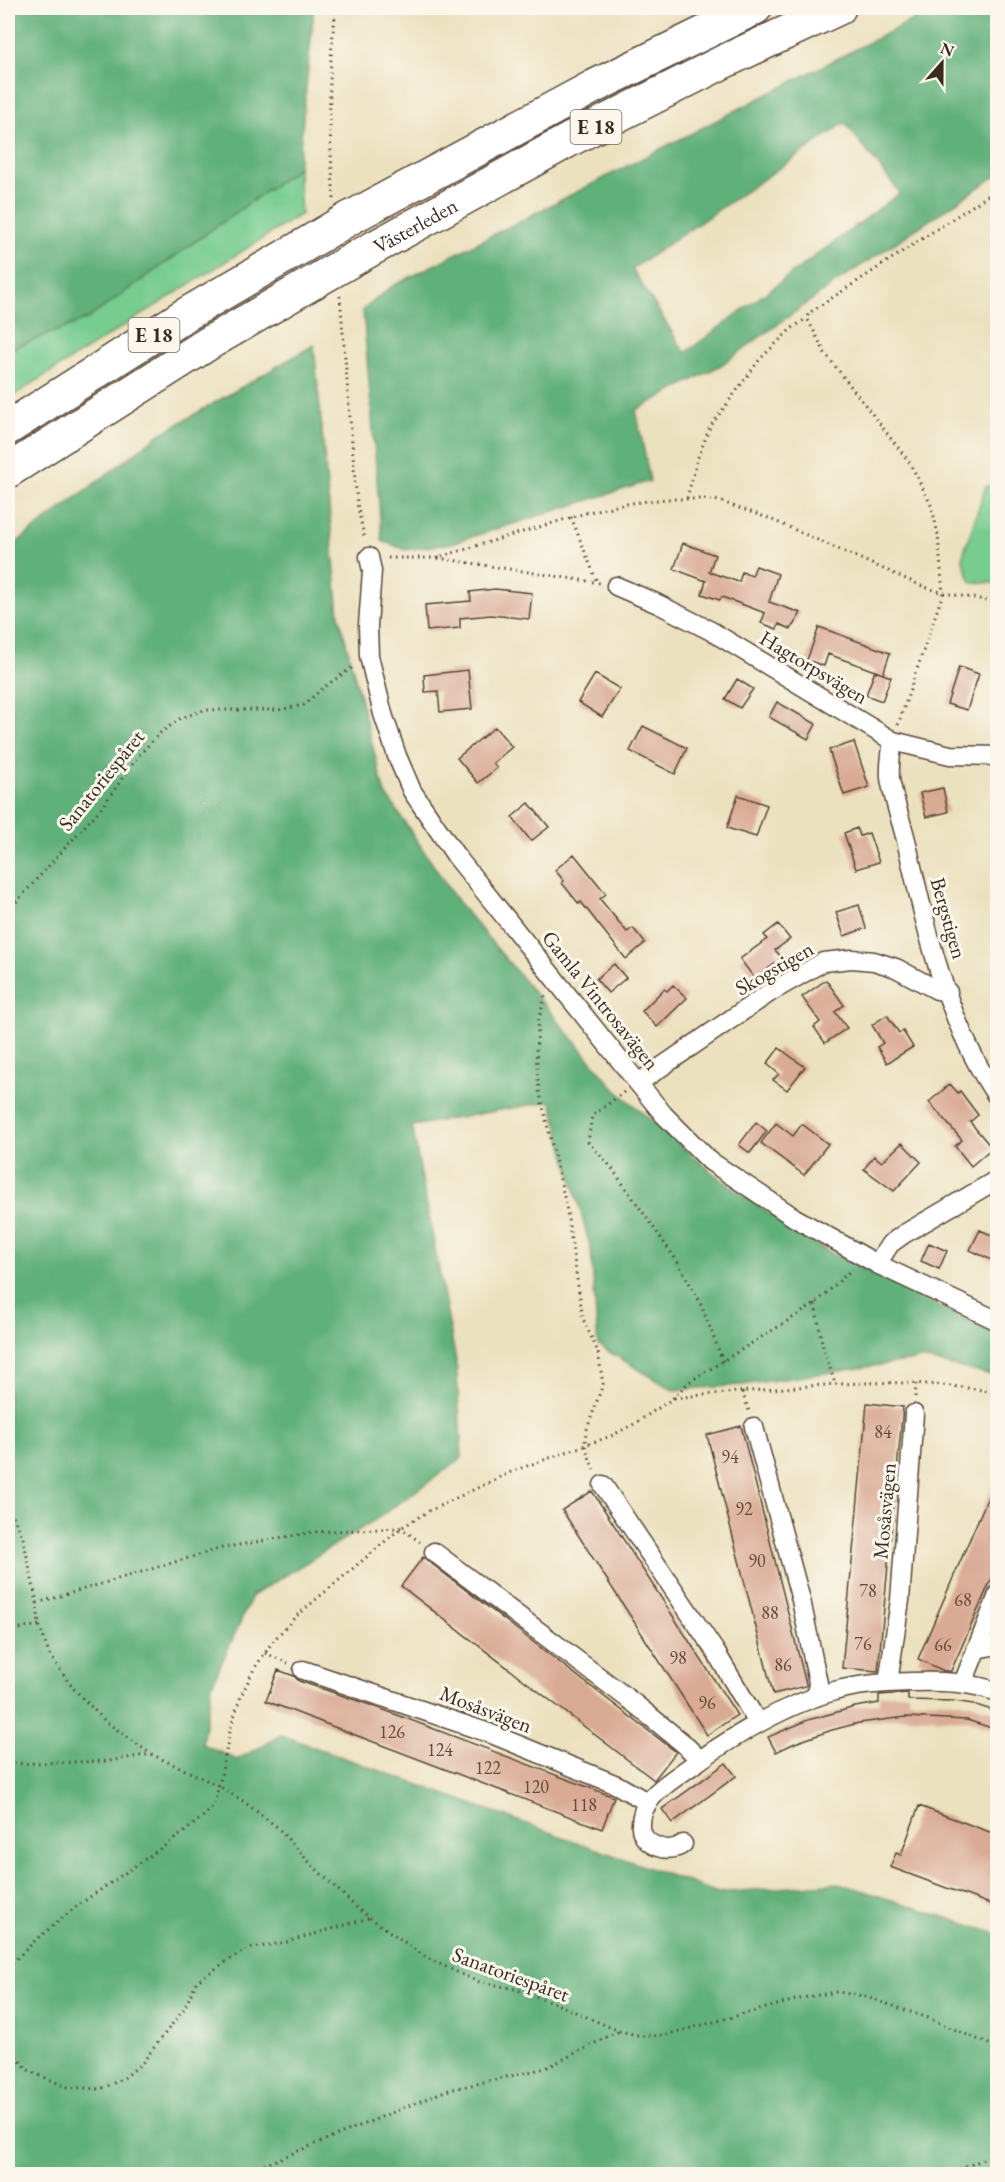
<svg xmlns="http://www.w3.org/2000/svg" width="1005" height="2182" font-family="'EB Garamond',serif">
  <rect width="100%" height="100%" fill="#fbf7ec"/>
  <filter id="ink" filterUnits="userSpaceOnUse"><feTurbulence type="fractalNoise" baseFrequency=".0167" numOctaves="2"/><feDisplacementMap in="SourceGraphic" scale="12" xChannelSelector="R" yChannelSelector="G"/><feConvolveMatrix kernelMatrix="1 2 1 2 8 2 1 2 1" color-interpolation-filters="sRGB"/></filter>
  <filter id="wash" filterUnits="userSpaceOnUse"><feTurbulence type="fractalNoise" baseFrequency=".008" numOctaves="4" result="noise"/><feDisplacementMap in="SourceGraphic" scale="24" xChannelSelector="R" yChannelSelector="G"/><feGaussianBlur stdDeviation="1.35" result="paint"/><feColorMatrix in="noise" values="0 0 0 0 0 0 0 0 0 0 0 0 0 0 0 0 0 1.4 0 .05"/><feComposite in="paint" operator="in"/></filter>
  <g filter="url(#wash)">
    <rect width="100%" height="100%" fill="#ece1bf"/>
    <path fill="#77cc90" stroke="#597b57" stroke-width="1.5" d="M298,168L301,214L8,399V350L87,319Z
      M997,485V583L971,582L962,558L986,486Z"/>
    <path fill="#61b07a" stroke="#4e6d4c" stroke-width="1.5" fill-rule="evenodd" d="M8,8H314L298,168L87,319L8,350Z
      M936,8H997V175L835,283L721,365L636,410L650,481L452,543L406,550L382,541L363,310L391,287ZM845,123L900,193L685,353L632,269Z
      M314,345L339,615L384,791L457,901L616,1090L714,1174L808,1241L997,1335V1376L922,1359L742,1385L673,1390L598,1345L591,1250L551,1101L412,1126L456,1361L462,1458L378,1518L252,1596L212,1684L202,1744L237,1760L281,1735L718,1893L839,1883L997,1934V2174H8V549L159,435Z"/>
    <g id="blocks">
      <path fill="#d9aa94" d="M683,543L715,555L709,572L739,582L742,572L752,576L756,566L778,574L769,602L801,613L791,629L779,624L777,629L761,623L765,613L722,597L720,600L702,594L706,581L674,569Z
        M495,589L532,593L529,619L491,615L460,618V628L427,631L425,605L471,601L470,592Z
        M819,627L890,653L883,674L828,654L824,666L807,660Z
        M959,667L979,674L967,710L947,704Z
        M468,670L472,709L440,712L438,691L425,692L424,675Z
        M875,671L891,677L882,701L866,695Z
        M595,674L620,689L602,717L578,702Z
        M737,679L753,689L740,708L725,699Z
        M777,702L816,724L808,739L769,717Z
        M643,726L687,748L675,774L630,751Z
        M495,727L512,747L493,763L497,768L478,783L457,758Z
        M854,742L869,787L844,795L829,750Z
        M943,788L948,812L926,817L920,793Z
        M738,795L767,805L756,837L727,828Z
        M529,803L549,827L531,841L512,817Z
        M857,828L860,836L869,833L879,862L856,869L844,833Z
        M574,854L606,894L600,899L627,932L633,928L645,943L626,959L581,902L579,904L562,883L564,881L555,870Z
        M859,905L866,928L844,936L836,912Z
        M778,924L790,939L775,950L782,958L755,979L740,959L767,939L764,935Z
        M614,964L626,978L608,993L596,979Z
        M826,980L844,1005L835,1012L847,1028L825,1043L814,1027L820,1022L802,997Z
        M673,985L687,998L657,1027L642,1011L664,989L667,991Z
        M887,1015L899,1033L903,1031L913,1047L887,1063L877,1047L883,1043L872,1025Z
        M779,1048L805,1067L787,1090L773,1080L779,1074L767,1064Z
        M950,1084L958,1093L960,1091L978,1115L970,1122L992,1148L971,1166L955,1146L962,1140L929,1102Z
        M756,1122L767,1131L750,1153L739,1145Z
        M776,1123L793,1136L802,1124L828,1144L804,1175L761,1143Z
        M902,1143L921,1162L894,1191L864,1169L874,1156L882,1162Z
        M980,1230L998,1238V1263L970,1250Z
        M929,1243L947,1251L939,1269L921,1261Z
        M867,1403L903,1407L878,1671L842,1668Z
        M741,1426L806,1684V1686L773,1694L707,1435Z
        M998,1474V1564L951,1671H944L918,1659Z
        M592,1491L737,1715L707,1735L562,1510Z
        M423,1557L676,1752L654,1780L401,1586Z
        M278,1670L294,1676L299,1681L376,1707L614,1797L602,1829L266,1701Z
        M908,1693V1700L954,1701L973,1704L998,1712V1730L967,1720L906,1717L859,1723L832,1730L795,1743L776,1752L768,1737L808,1720L855,1707L879,1703V1695Z
        M726,1763L736,1776L672,1823L662,1809Z
        M919,1806L998,1835V1907L890,1867L896,1853L901,1855Z"/>
    </g>
  </g>
  <g filter="url(#ink)">
    <use href="#blocks" fill-opacity="0" stroke="#564536" stroke-width="1.5"/>
    <g fill="none" stroke-linecap="round" stroke-linejoin="round">
      <defs>
        <path id="minor" d="M369,557L372,571L368,625L369,656L383,714L397,756L412,791L456,856L638,1083L664,1115L710,1161L795,1218L877,1264L998,1321
          M616,586L658,604L711,631L893,741L950,755L998,756
          M893,741C891,753 889,766 890,778C893,798 901,820 906,840C925,926 947,1024 998,1098
          M638,1083L769,993L823,962L852,959L874,961L896,968L937,990L948,992
          M877,1264L890,1244L904,1234L998,1179
          M754,1427L801,1600L818,1683L816,1697
          M603,1485L715,1651L758,1723
          M434,1552L635,1704L684,1744L700,1760
          M976,1649L998,1645
          M303,1670L489,1733L617,1785L647,1802
          M888,1683L900,1600L914,1414
          M963,1683L998,1595
          M683,1844C669,1855 642,1846 641,1827C639,1798 670,1782 690,1767C733,1736 780,1707 831,1692C857,1684 885,1683 912,1682C942,1681 969,1682 998,1692"/>
        <g id="motorway">
          <path d="M350,218L593,87L755,8"/>
          <path id="s1" d="M359,256L571,139L723,62L839,8"/>
          <path d="M8,428L185,315L303,246"/>
          <path d="M8,471L209,343L312,283"/>
        </g>
      </defs>
      <use href="#minor" stroke="#564536" stroke-width="21"/>
      <use href="#motorway" stroke="#564536" stroke-width="36"/>
      <path stroke="#564536" stroke-width="3" stroke-dasharray="1.5 4.5" stroke-linecap="butt" d="M334,199C329,134 327,73 336,8
        M340,296L357,504L365,540
        M687,498L697,460L710,427L760,359L791,329L807,318
        M571,517L597,582
        M388,558H436L596,510L631,503L666,499H704L719,501L768,518L922,586L943,593L998,602
        M438,558L600,583
        M898,725L943,593L938,535L932,507L910,463L825,353L807,318L809,313L998,189
        M8,911L102,807L139,755L160,733L181,718L204,710H278L304,705L324,687L353,667
        M545,996L539,1019L536,1051L539,1090L566,1205L583,1319L598,1352L603,1384L586,1432L585,1445L594,1471
        M624,1092L592,1116L588,1142L611,1167L677,1261L699,1300L723,1361
        M815,1304L823,1348L835,1383
        M8,1336V1384
        M742,1392L749,1411
        M915,1397L916,1384
        M674,1398C707,1394 740,1392 774,1389C849,1382 923,1378 998,1393
        M8,1505L23,1538L37,1603L39,1625L49,1654L72,1687L105,1721L151,1754L219,1786L243,1801L277,1827L311,1864L359,1910L427,1958L476,1981L515,1989L552,2002L619,2031L642,2036L665,2035L807,1997L837,1992L864,1996L928,2018L998,2048
        M37,1603L222,1548L313,1532L401,1528L420,1542
        M8,1631L39,1625
        M265,1653L288,1663
        M8,1764L109,1761L151,1754
        M8,1967L38,1938L77,1906L183,1833L206,1814L213,1806L219,1786L231,1726L241,1696L254,1669L273,1641L294,1618L401,1528L429,1511L513,1471L611,1436L634,1424L672,1399L689,1382L815,1304L852,1269
        M8,2048L28,2070L66,2087L101,2089L124,2078L142,2063L184,2009L197,1981L221,1965L247,1949L287,1942L369,1918
        M242,2174L445,2091L546,2068L619,2031
        M949,2174L998,2153"/>
      <use href="#minor" stroke="#fff" stroke-width="18"/>
      <use href="#motorway" stroke="#fff" stroke-width="33"/>
      <defs>
        <path id="motorway-bridge" d="M303,246L350,218
          M312,283L359,256"/>
      </defs>
      <use href="#motorway-bridge" stroke="#564536" stroke-width="36" stroke-linecap="butt"/>
      <use href="#motorway-bridge" stroke="#fff" stroke-width="33"/>
    </g>
  </g>
  <g text-anchor="middle" dominant-baseline="central" stroke-width="6" stroke-linejoin="round" paint-order="stroke">
    <g font-size="18" fill="#624a3c">
      <text x="883" y="1431">84</text>
      <text x="730" y="1456">94</text>
      <text x="744" y="1508">92</text>
      <text x="757" y="1560">90</text>
      <text x="868" y="1590">78</text>
      <text x="963" y="1599">68</text>
      <text x="770" y="1612">88</text>
      <text x="863" y="1643">76</text>
      <text x="943" y="1644">66</text>
      <text x="678" y="1657">98</text>
      <text x="783" y="1664">86</text>
      <text x="707" y="1702">96</text>
      <text x="392" y="1731">126</text>
      <text x="440" y="1749">124</text>
      <text x="488" y="1767">122</text>
      <text x="536" y="1786">120</text>
      <text x="584" y="1804">118</text>
    </g>
    <g fill="#fbf7ec" stroke="#75685c" stroke-width="1.5">
      <rect x="570.5" y="110" width="51" height="34" rx="4.5"/>
      <rect x="128.5" y="318" width="51" height="34" rx="4.5"/>
    </g>
    <g font-size="20" font-weight="bold" fill="#3b2a1e">
      <text x="596" y="127">E 18</text>
      <text x="154" y="335">E 18</text>
    </g>
    <g font-size="21" fill="#3b2a1e" stroke="#fbf7ec">
      <text stroke="none"><textPath href="#s1" startOffset="64">Västerleden</textPath></text>
      <text transform="translate(814 667) rotate(31)">Hagtorpsvägen</text>
      <text transform="translate(101 780) rotate(-51)">Sanatoriespåret</text>
      <text transform="translate(949 918) rotate(74)">Bergstigen</text>
      <text transform="translate(774 968) rotate(-30)">Skogstigen</text>
      <text transform="translate(601 1000) rotate(51)">Gamla Vintrosavägen</text>
      <text transform="translate(884 1511) rotate(-85)">Mosåsvägen</text>
      <text transform="translate(486 1709) rotate(21)">Mosåsvägen</text>
      <text transform="translate(511 1974) rotate(20)">Sanatoriespåret</text>
    </g>
  </g>
  <rect width="1005" height="2182" fill="none" stroke="#fbf7ec" stroke-width="30"/>
  <g transform="translate(942 63) rotate(21)" stroke="#fbf7ec" stroke-width="4.5" paint-order="stroke">
  <path d="M0-4.5L10 22L0 15L-10 22Z" fill="#3b2a1e"/>
  <text y="-9" font-size="16" font-weight="bold" text-anchor="middle" fill="#3b2a1e">N</text>
  </g>
</svg>
